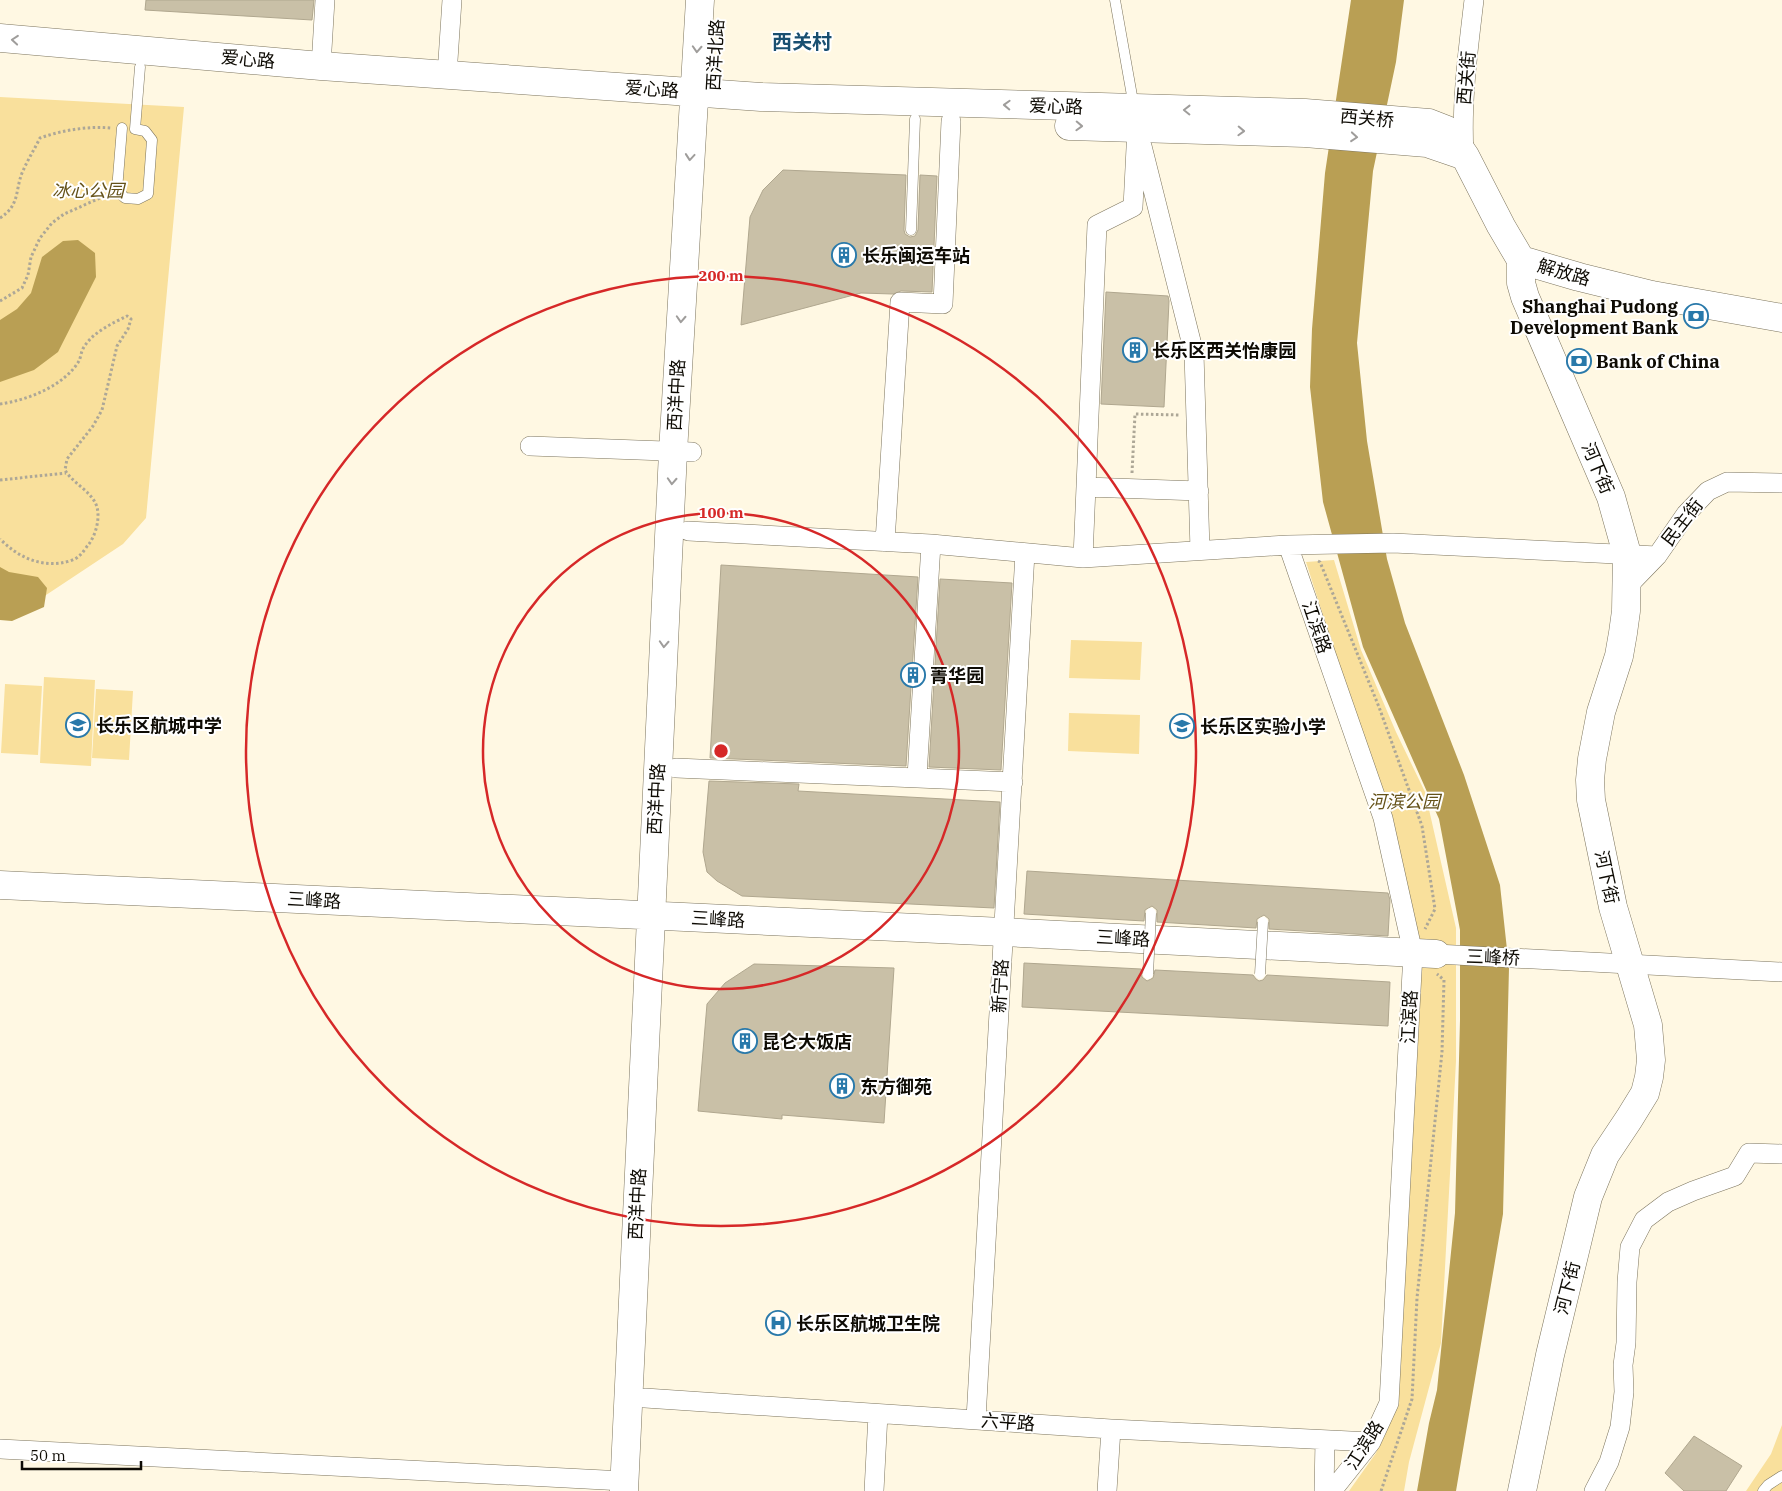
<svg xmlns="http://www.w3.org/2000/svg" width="1782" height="1491" font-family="'IBM Plex Serif','Noto Sans SC',serif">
  <rect width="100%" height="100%" fill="#fff8e3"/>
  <path fill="#f9e09c" d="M0,97L184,107L146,518L123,544L28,607L0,614Z
    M1334,560L1361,650L1396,732L1425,792L1456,928V1061L1441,1343L1409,1462L1404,1491H1349L1376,1453L1399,1392L1421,971L1364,744L1306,562Z
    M1071,640L1142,642L1140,680L1069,678Z
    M44,677L95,680L91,766L40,763Z
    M5,684L42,686L38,755L1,753Z
    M96,689L133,691L129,760L92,758Z
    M1069,713L1140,715L1139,754L1068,751Z
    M1782,1425V1491H1746L1771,1454Z"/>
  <path fill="#b99f54" d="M1351,0H1404L1396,62L1373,171L1357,343L1367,441L1387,559L1405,623L1464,775L1500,885L1509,968L1503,1214L1456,1491H1417L1429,1423L1437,1390L1455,1213L1460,1020V930L1439,819L1363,647L1323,502L1310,387L1312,329L1325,173Z
    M78,240L95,253L96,277L58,352L34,370L0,382V320L17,309L31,293L42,257L63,241Z
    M0,567L9,572L38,577L47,588L44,607L12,621L0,620Z"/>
  <path fill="#c9c0a7" stroke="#b0a78f" d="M146,0H314L312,20L145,10Z
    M783,170L906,175L904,230L905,234L910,237L915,236L918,230L920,175L937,176L932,292L901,291L893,294L861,293L741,325L750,217L763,190Z
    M1106,292L1168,296L1169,301L1164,407L1101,404Z
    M721,565L918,577L906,766L710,758Z
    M940,579L1012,583L1001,770L929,767Z
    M709,781L799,784L798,791L1000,802L994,908L742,896L717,881L707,872L703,852Z
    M1027,871L1388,893L1390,900L1388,936L1269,929V919L1264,915L1257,919L1256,928L1157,922V910L1152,906L1145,910L1144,921L1024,914Z
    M1024,963L1141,969L1142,977L1147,981L1153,978L1155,970L1253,975L1256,979L1259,981L1263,980L1267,975L1390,982L1388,1026L1022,1007Z
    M754,964L894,968L884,1123L782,1115V1119L698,1111L707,1004L725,983Z
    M1694,1436L1742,1466L1726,1491H1684L1665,1473Z"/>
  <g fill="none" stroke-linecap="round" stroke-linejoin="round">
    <defs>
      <path id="lane" d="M1115,0L1134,107
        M122,128L117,190L125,198L138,199L148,194L152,140L145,131L135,129L140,67
        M911,230L915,119
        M1763,1491L1768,1485L1782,1476"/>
      <path id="street" d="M321,66L325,0
        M447,75L452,0
        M1142,146L1194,353L1200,550
        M1464,153C1461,102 1468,51 1474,0
        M530,446L692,452
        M1086,487L1199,491
        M688,531L931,544L1083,558L1288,545L1393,543L1657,556
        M885,542L900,302L943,304L951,121
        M1288,545L1383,818L1413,953L1389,1403L1371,1442L1332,1491
        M1083,558L1097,225L1133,207L1137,128L1136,117
        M1626,588L1657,556L1686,514L1708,491L1727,482L1782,483
        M676,768L1013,782
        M917,777L931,544
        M1436,954L1782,972
        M645,1398L1111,1429L1371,1442
        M976,1419L1025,553
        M0,1449L624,1481
        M874,1491L878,1414
        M1107,1491L1111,1429
        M1324,1491L1325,1440
        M1594,1491L1609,1462L1620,1427L1624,1392L1623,1365L1626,1343L1627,1282L1630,1247L1644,1220L1668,1202L1693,1191L1735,1176L1749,1153L1782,1154"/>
      <path id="secondary" d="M0,38L321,66L761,97L1305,113L1429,123L1447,130L1465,156L1501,226L1521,260L1579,277L1652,295L1782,318
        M1069,126L1305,133L1427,143L1465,156
        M1521,260V283L1525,297L1611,497L1627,554L1626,611L1623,633L1619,656L1601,712L1592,759L1590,780L1591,800L1613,907L1648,1025L1651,1060L1649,1077L1645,1093L1629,1119L1605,1155L1588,1197L1550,1355L1522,1491
        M0,885L1003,932L1436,954
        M624,1491L673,452L700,0"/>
    </defs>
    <use href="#lane" stroke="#7d755e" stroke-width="11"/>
    <use href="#street" stroke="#7d755e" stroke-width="20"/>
    <use href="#secondary" stroke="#7d755e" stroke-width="29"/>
    <path stroke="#ada797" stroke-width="3" stroke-dasharray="2.5 2.5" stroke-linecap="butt" d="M0,218C20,205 15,191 22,173C27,161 34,150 40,138C63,130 88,126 111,128
      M0,301L22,288L28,275L31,257L40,238L52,223L64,214L107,195
      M0,404C28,400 64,386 79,361C81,357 81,351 84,347C93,332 113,323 127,316L131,319L128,329L117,346L102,410L93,426L67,459L65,470C73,484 92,491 97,507C100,519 96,534 89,544C86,547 83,553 79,556C75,560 67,562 61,563C37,566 17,556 0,539
      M1132,473L1135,414L1179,415
      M0,480L66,473
      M1318,561L1320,562L1379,707L1422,826L1435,909L1425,929
      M1381,1491L1412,1399L1417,1298L1442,1052L1444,980L1437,974"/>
    <use href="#lane" stroke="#fff" stroke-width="10"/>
    <use href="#street" stroke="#fff" stroke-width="19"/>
    <use href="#secondary" stroke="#fff" stroke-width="28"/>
    <defs>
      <path id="lane-bridge" d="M1148,974L1151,913
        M1260,974L1263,922"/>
    </defs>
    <use href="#lane-bridge" stroke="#7d755e" stroke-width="11" stroke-linecap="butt"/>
    <use href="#lane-bridge" stroke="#fff" stroke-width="10"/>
  </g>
  <defs><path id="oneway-chevron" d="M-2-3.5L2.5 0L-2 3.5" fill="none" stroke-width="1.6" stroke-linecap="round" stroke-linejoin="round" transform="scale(1.25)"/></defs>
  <g stroke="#9f9d9b">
    <use href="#oneway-chevron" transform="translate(15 40) rotate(-175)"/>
    <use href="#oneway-chevron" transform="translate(697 49) rotate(93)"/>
    <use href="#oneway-chevron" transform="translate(1007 105) rotate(-178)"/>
    <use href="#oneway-chevron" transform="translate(1187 110) rotate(-179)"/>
    <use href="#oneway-chevron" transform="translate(1079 126) rotate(2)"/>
    <use href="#oneway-chevron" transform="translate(1241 131) rotate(2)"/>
    <use href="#oneway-chevron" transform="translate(1354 137) rotate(5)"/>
    <use href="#oneway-chevron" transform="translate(690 157) rotate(95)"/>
    <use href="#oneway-chevron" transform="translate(681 319) rotate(93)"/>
    <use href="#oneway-chevron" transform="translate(672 481) rotate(93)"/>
    <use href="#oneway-chevron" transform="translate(664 644) rotate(93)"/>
  </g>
  <g fill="none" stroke="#d62828" stroke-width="2.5">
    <circle cx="721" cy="751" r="238"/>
    <circle cx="721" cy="751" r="475"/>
  </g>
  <defs>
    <symbol id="building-ring" viewBox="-11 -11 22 22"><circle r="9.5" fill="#fff" stroke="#2979aa" stroke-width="1.5"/><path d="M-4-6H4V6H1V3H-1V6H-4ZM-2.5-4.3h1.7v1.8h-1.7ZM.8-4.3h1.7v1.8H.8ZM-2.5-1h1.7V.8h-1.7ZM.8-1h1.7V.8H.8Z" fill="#2979aa"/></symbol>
    <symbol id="bank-ring" viewBox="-11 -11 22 22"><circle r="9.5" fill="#fff" stroke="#2979aa" stroke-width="1.5"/><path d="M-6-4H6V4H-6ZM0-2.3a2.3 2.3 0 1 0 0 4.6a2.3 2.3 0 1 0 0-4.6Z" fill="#2979aa"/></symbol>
    <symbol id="school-ring" viewBox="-11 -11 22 22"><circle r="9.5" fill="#fff" stroke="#2979aa" stroke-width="1.5"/><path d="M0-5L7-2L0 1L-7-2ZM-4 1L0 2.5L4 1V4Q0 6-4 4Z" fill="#2979aa"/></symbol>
    <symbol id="hospital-ring" viewBox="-11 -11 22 22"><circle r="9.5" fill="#fff" stroke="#2979aa" stroke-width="1.5"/><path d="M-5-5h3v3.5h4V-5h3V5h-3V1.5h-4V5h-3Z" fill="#2979aa"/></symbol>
  </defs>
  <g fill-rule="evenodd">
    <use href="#building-ring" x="830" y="241" width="28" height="28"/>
    <use href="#bank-ring" x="1682" y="302" width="28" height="28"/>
    <use href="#building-ring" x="1121" y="336" width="28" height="28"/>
    <use href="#bank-ring" x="1565" y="347" width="28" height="28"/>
    <use href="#building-ring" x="899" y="661" width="28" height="28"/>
    <use href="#school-ring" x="64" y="711" width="28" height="28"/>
    <use href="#school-ring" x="1168" y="712" width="28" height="28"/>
    <use href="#building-ring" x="731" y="1027" width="28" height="28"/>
    <use href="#building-ring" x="828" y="1072" width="28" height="28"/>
    <use href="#hospital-ring" x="764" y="1309" width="28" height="28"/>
  </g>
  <g text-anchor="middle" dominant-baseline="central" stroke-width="4" stroke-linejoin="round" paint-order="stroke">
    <g font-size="18" fill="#0e0b04" stroke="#fff">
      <text transform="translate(715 55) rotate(-87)">西洋北路</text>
      <text transform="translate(248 59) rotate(5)">爱心路</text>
      <text transform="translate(1466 78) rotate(-85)">西关街</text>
      <text transform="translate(652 89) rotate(4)">爱心路</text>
      <text transform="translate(1056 106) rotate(2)">爱心路</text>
      <text transform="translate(1367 118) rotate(5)">西关桥</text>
      <text transform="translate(1564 272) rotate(16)">解放路</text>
      <text transform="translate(676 395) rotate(-87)">西洋中路</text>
      <text transform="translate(1598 468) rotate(67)">河下街</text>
      <text transform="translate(1682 522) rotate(-52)">民主街</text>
      <text transform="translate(1317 627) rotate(71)">江滨路</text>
      <text transform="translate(656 799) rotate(-87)">西洋中路</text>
      <text transform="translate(1607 877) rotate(78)">河下街</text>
      <text transform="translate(314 900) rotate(3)">三峰路</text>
      <text transform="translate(718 919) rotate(3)">三峰路</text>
      <text transform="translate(1123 938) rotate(3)">三峰路</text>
      <text transform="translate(1493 957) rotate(2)">三峰桥</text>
      <text transform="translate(1000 986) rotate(-87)">新宁路</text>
      <text transform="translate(1409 1017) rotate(-87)">江滨路</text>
      <text transform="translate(637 1204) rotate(-87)">西洋中路</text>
      <text transform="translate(1567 1288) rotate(-76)">河下街</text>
      <text transform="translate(1008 1422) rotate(4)">六平路</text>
      <text transform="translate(1364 1445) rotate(-57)">江滨路</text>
    </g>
    <g font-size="18" font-style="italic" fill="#655219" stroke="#fff">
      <text x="88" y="190">冰心公园</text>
      <text x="1404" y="801">河滨公园</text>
    </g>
    <g font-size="18" font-weight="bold" fill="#0e0b04" stroke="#fff" text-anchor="start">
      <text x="862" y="255">长乐闽运车站</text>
      <text x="1678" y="306" text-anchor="end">Shanghai Pudong<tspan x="1678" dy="21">Development Bank</tspan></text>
      <text x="1152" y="350">长乐区西关怡康园</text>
      <text x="1596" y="361">Bank of China</text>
      <text x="930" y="675">菁华园</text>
      <text x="96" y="725">长乐区航城中学</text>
      <text x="1200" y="726">长乐区实验小学</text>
      <text x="762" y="1041">昆仑大饭店</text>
      <text x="860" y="1086">东方御苑</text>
      <text x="796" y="1323">长乐区航城卫生院</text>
    </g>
    <g font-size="20" font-weight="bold" fill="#194f71" stroke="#fff">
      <text x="802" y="41">西关村</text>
    </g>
  </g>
  <circle cx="721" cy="751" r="8" fill="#d62828" stroke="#fff" stroke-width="2.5"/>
  <g font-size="15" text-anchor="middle" font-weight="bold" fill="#d62828" stroke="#fff" stroke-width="4" stroke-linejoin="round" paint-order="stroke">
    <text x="721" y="281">200 m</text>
    <text x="721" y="518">100 m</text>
  </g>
  <path d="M22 1461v8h119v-8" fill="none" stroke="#0e0b04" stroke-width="2.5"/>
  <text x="30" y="1461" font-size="15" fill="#0e0b04" stroke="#ffffff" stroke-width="4" paint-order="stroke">50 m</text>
</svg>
